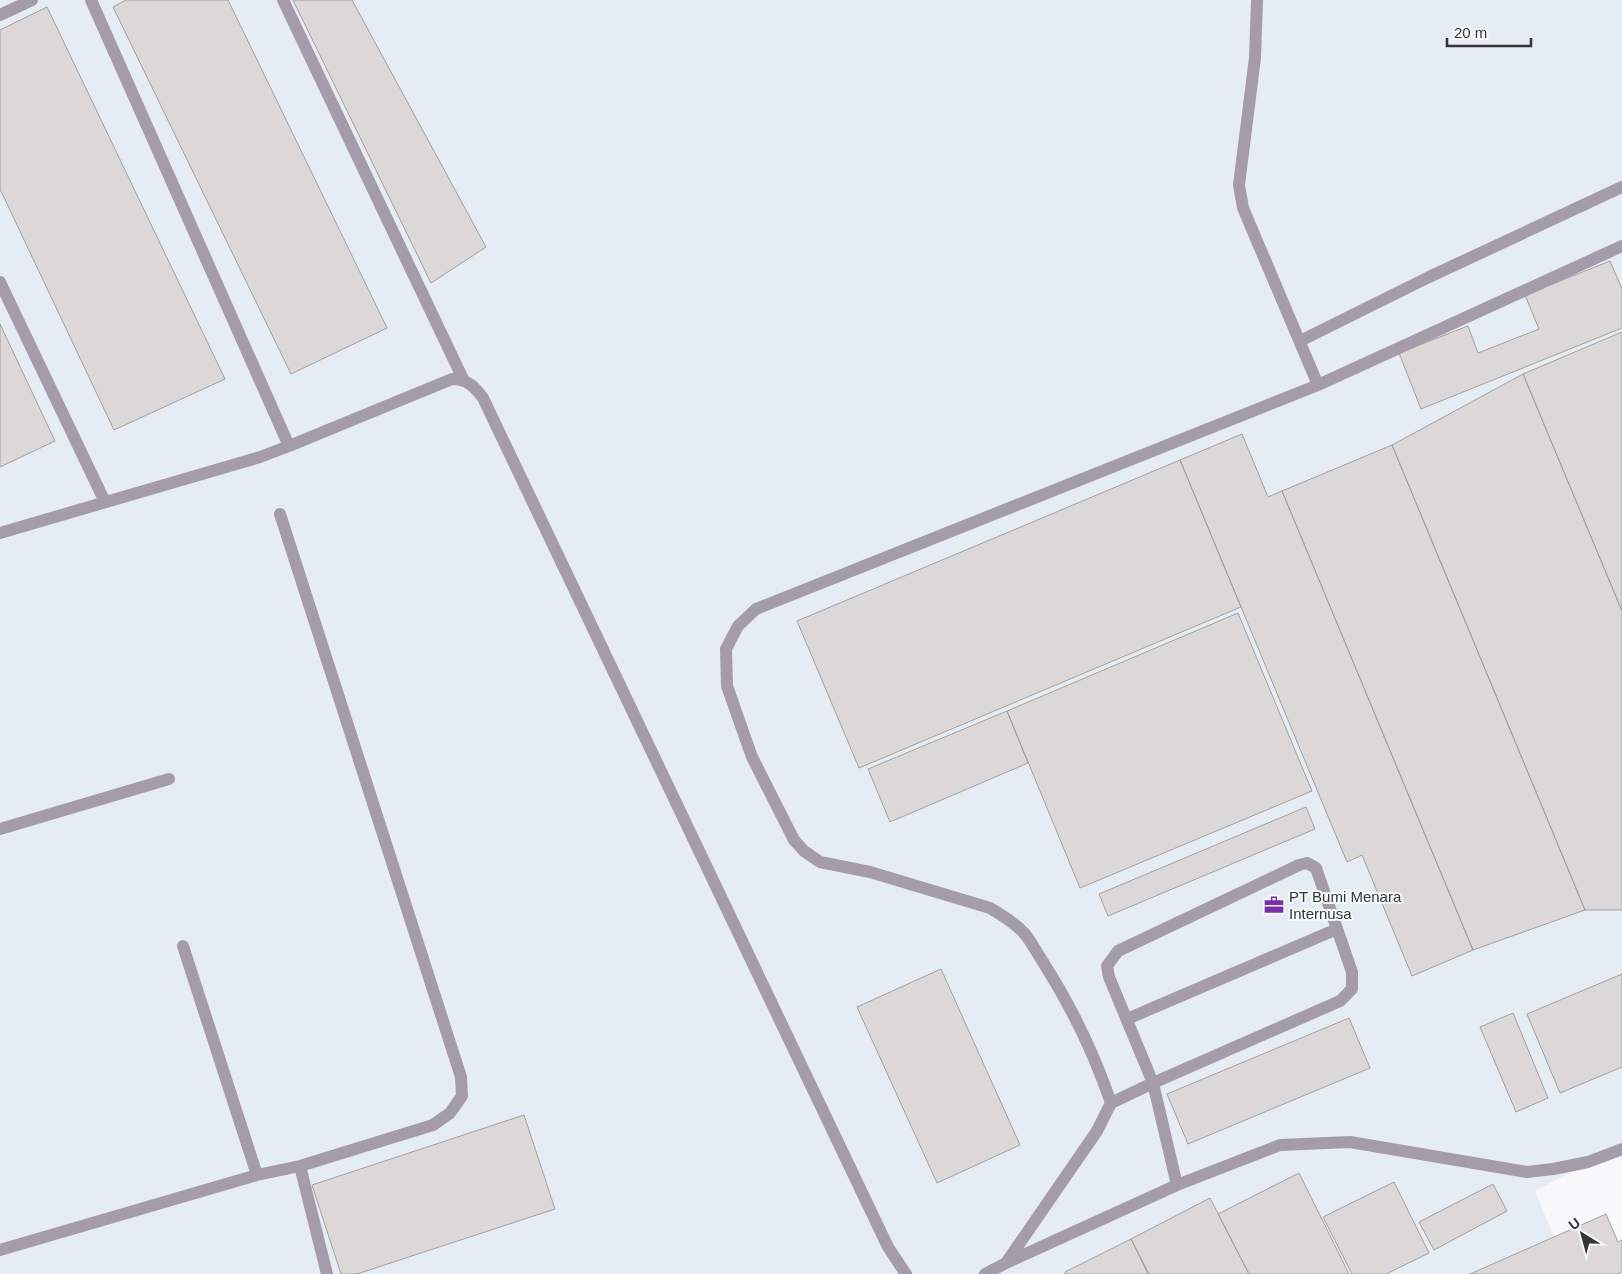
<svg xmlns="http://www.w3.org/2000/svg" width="1622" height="1274" font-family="Arial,sans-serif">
  <rect width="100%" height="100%" fill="#f6f8fa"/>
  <path fill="#e5ecf4" d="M0,0H1622V1145L1535,1191L1569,1274H0Z"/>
  <path fill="#dbd8d7" stroke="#a3a09f" d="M126,0H228L387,328L291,374L113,7Z
    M293,0H352L486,247L431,283Z
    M47,7L225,379L114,430L0,189V30Z
    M1610,261L1622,289V328L1421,409L1399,353L1468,326L1478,353L1539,329L1525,295Z
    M0,324L55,441L0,467Z
    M1622,332V611L1523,374Z
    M1523,374L1622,611V910H1585L1392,445Z
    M1242,434L1268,497L1282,491L1473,950L1412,976L1362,855L1347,862L1180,460Z
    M1392,445L1585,910L1473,950L1282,491Z
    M1180,460L1241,607L859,768L797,621Z
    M1238,613L1312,791L1080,888L1007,711Z
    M1007,711L1028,763L890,822L868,769Z
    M1306,807L1315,829L1108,916L1099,894Z
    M941,969L1020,1145L937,1183L857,1007Z
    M1622,974V1067L1560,1093L1527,1014Z
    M1513,1013L1548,1098L1516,1112L1480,1027Z
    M1349,1018L1370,1068L1188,1144L1167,1094Z
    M524,1115L555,1209L357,1274H341L312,1185Z
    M1299,1173L1349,1274H1249L1218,1214Z
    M1394,1182L1429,1253L1386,1274H1352L1323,1217Z
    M1493,1184L1507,1211L1434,1250L1419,1222Z
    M1210,1198L1249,1274H1149L1131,1239Z
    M1606,1214L1618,1242L1622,1240V1272L1617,1274H1470Z
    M1131,1239L1148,1274H1065V1272Z"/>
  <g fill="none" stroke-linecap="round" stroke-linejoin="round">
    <path stroke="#a59cab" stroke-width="12" d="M91,0L289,446L452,379C467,379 474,386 483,398L888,1247L906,1274
      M283,0L463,379
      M1257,0L1255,58L1239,185L1243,208L1318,385
      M0,15L32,0
      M0,282L105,502
      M1300,341L1429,277L1622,187
      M0,533L260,457L289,446
      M0,829L169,779
      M183,946L257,1175
      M1127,1019L1337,929
      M1111,1103L1153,1083L1340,1001L1352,989V972L1316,868L1307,863L1299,865L1118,951L1107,966L1109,977L1153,1083L1177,1185
      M300,1166L327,1274
      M0,1250L257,1175L300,1166L433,1125L450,1113L462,1096L461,1077L280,514
      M1006,1263L1097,1131L1111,1103C1094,1053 1071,1006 1043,962C1037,953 1031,941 1024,933C1015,923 1002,915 990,908L870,872L820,862L804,851L794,840L752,757L727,686L726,649L738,626L756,609L1318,385L1622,246
      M985,1274L1006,1263L1177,1185L1280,1145L1350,1142L1527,1172L1553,1169L1588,1162L1622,1149"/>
  </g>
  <defs>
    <symbol id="office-bare" viewBox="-9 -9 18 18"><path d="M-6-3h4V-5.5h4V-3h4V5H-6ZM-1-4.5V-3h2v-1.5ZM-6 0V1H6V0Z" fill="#7a31a4" stroke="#f6f8fa" stroke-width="2.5" paint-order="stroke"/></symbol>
  </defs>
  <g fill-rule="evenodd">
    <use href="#office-bare" x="1260" y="891" width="28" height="28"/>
  </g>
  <g text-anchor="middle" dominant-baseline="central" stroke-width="4" stroke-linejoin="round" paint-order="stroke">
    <g font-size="15" fill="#343536" stroke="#f6f8fa" text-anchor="start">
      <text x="1289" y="896">PT Bumi Menara<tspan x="1289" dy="17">Internusa</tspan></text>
    </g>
  </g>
  <g transform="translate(1582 1234) rotate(323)" stroke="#f6f8fa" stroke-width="4" paint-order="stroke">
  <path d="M0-4L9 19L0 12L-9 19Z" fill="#343536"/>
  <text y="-8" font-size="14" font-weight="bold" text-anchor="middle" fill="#343536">U</text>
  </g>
  <path d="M1447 38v8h84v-8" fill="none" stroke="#343536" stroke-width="2.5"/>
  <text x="1454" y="38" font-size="15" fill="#343536" stroke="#f6f8fa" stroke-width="4" paint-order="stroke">20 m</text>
</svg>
